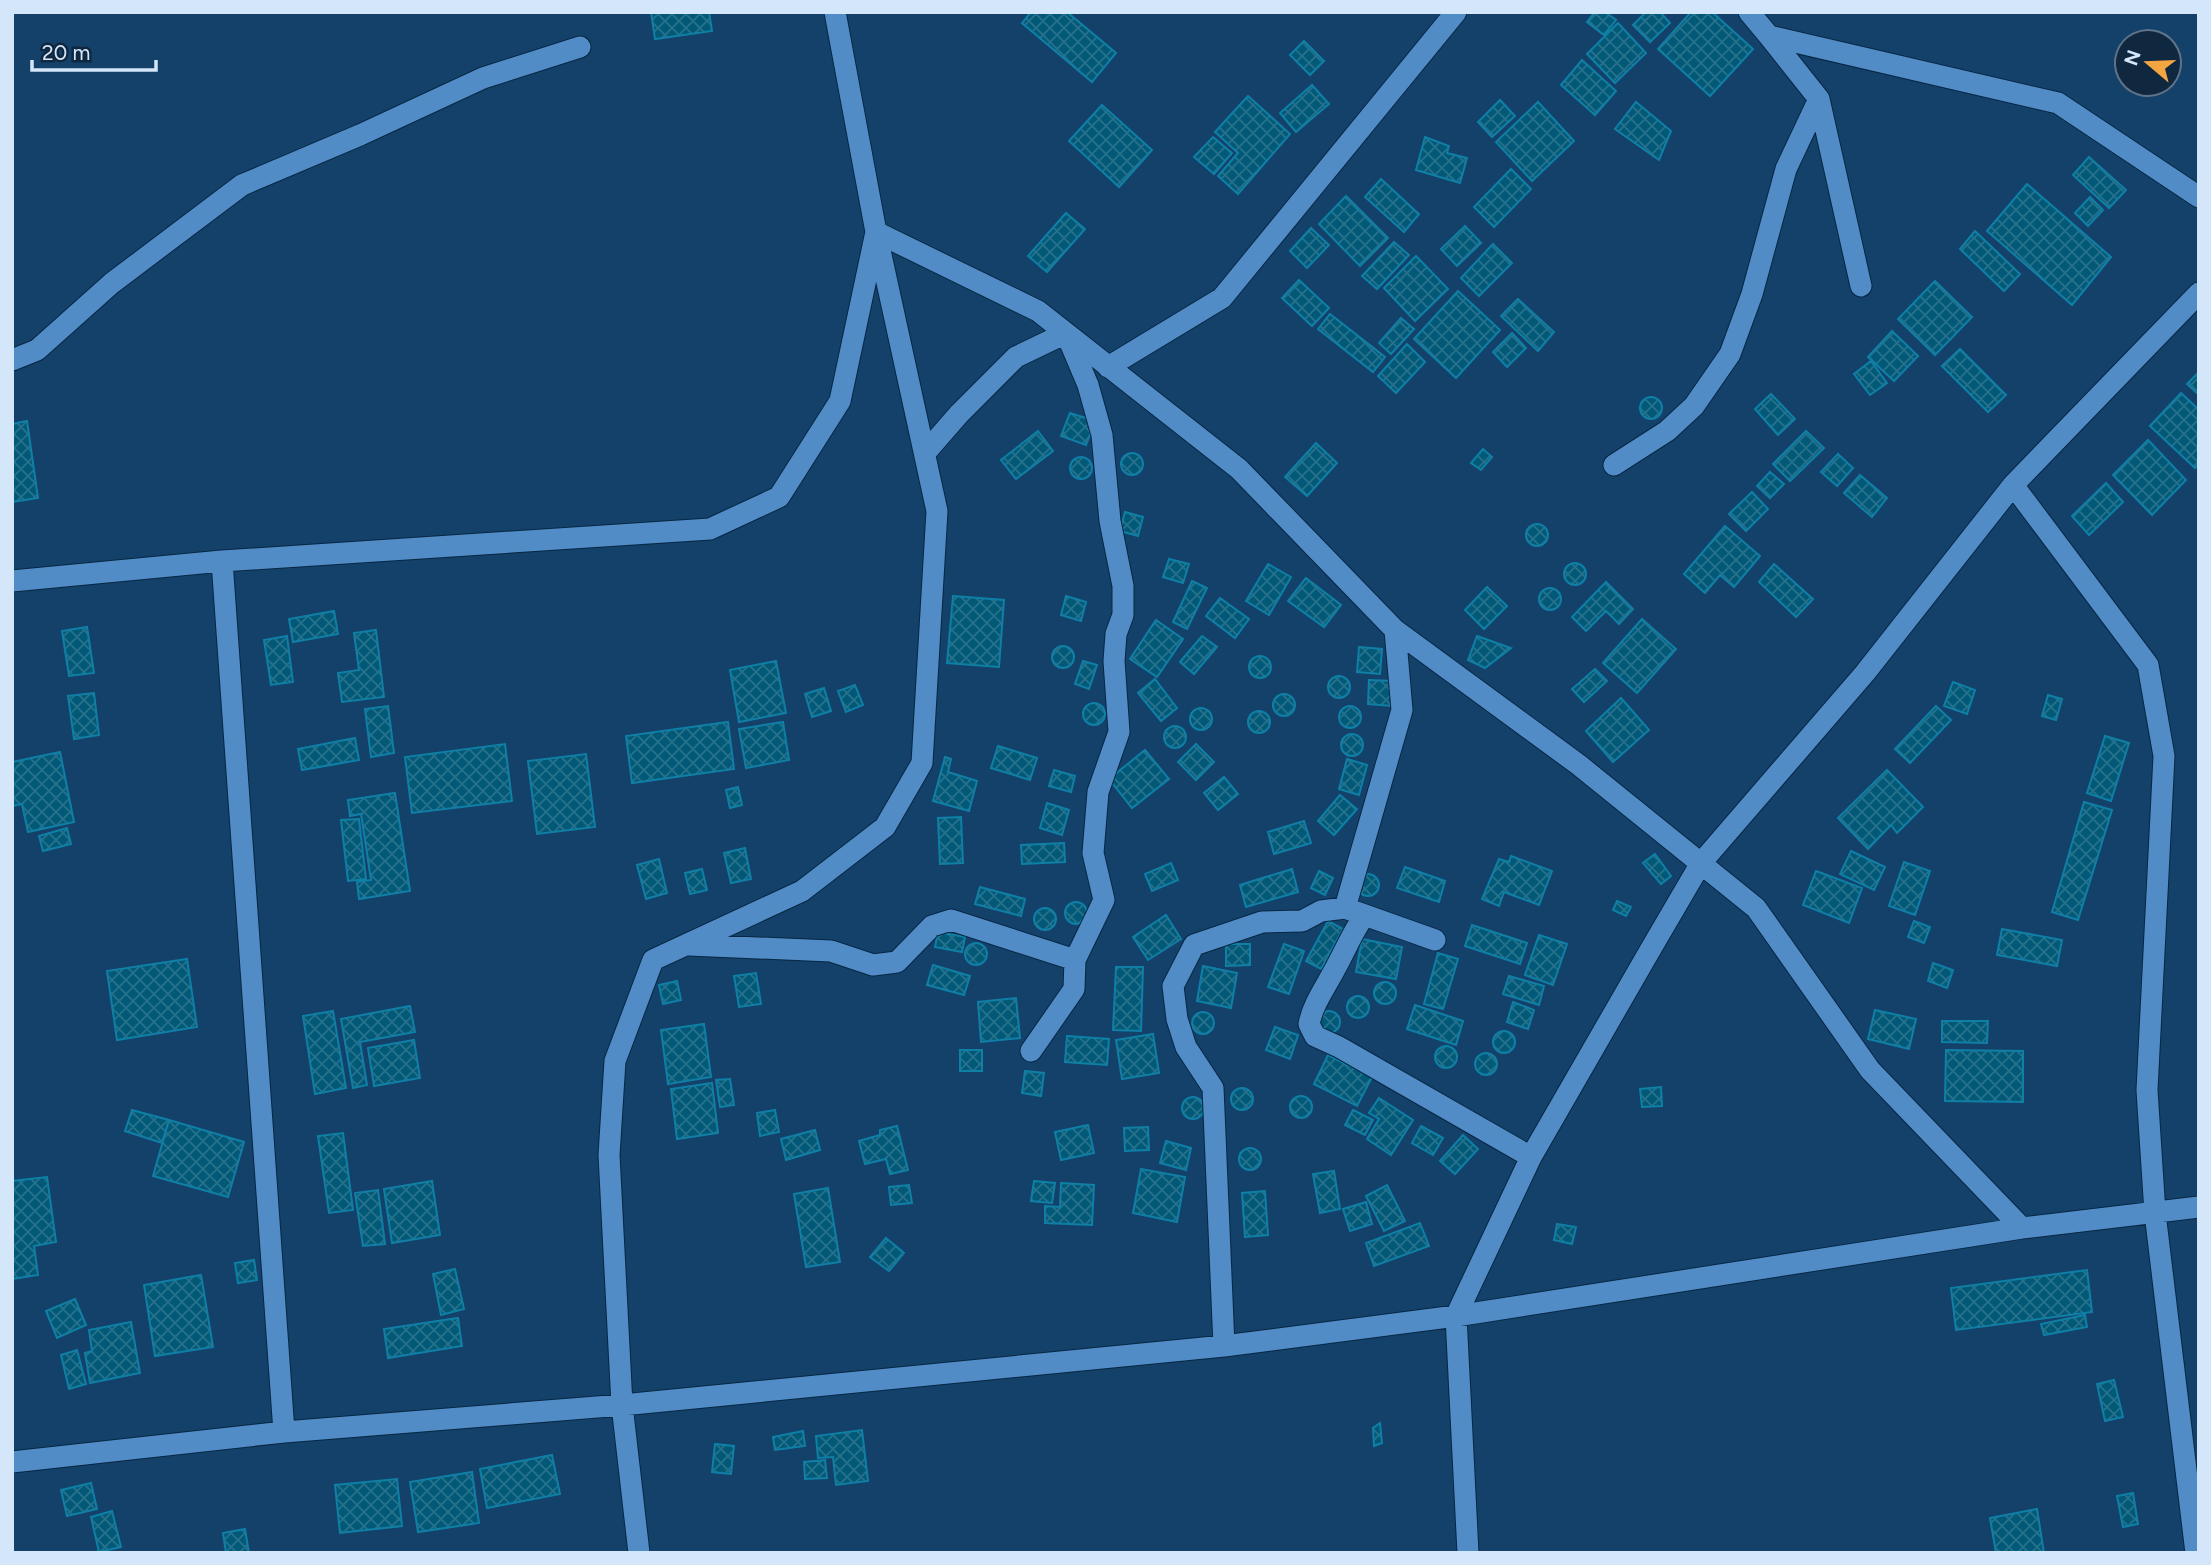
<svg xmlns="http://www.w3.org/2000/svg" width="2211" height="1565" font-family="Figtree,sans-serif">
  <defs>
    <pattern id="building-cross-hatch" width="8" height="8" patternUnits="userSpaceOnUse" patternTransform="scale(1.75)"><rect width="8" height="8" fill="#025977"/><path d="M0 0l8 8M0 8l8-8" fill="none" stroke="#26718b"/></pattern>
  </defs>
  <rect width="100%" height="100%" fill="#14416a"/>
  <path fill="url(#building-cross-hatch)" stroke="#107fa6" stroke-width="2" d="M651,12H709L712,31L655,39Z
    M1031,12H1067L1116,53L1092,82L1022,23Z
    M1595,12H1605L1616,20L1604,35L1587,22Z
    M1646,12H1660L1670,23L1650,42L1633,25Z
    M1691,12H1712L1753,49L1710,96L1658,49Z
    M1618,23L1646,53L1615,83L1587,54Z
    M1304,41L1324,61L1310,75L1290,55Z
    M1582,60L1616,91L1595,115L1561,85Z
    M1312,85L1329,104L1296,132L1280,113Z
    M1248,96L1290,134L1238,194L1218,176L1238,153L1215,132Z
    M1500,100L1515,116L1492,137L1478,122Z
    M1538,102L1574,141L1532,181L1496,142Z
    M1636,102L1671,131L1659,160L1615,129Z
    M1102,105L1152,150L1119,187L1069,141Z
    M1213,137L1232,153L1214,174L1194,157Z
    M1425,137L1449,146L1447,153L1467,158L1460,183L1416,170Z
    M2089,157L2126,190L2109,208L2073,175Z
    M1511,169L1531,189L1494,227L1474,207Z
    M1381,179L1419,214L1404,232L1365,197Z
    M2027,184L2111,257L2072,305L1987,231Z
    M1346,196L1388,238L1360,266L1319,224Z
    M2090,197L2103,210L2088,226L2075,213Z
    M1066,213L1085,229L1047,272L1028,256Z
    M1465,226L1481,243L1457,266L1441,249Z
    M1311,228L1329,245L1307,268L1290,251Z
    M1975,231L2020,274L2004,291L1960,249Z
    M1394,242L1409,255L1377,289L1362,276Z
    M1493,244L1512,263L1479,296L1461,278Z
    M1416,256L1448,289L1415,321L1384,288Z
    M1299,280L1329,308L1312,326L1282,298Z
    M1935,281L1972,317L1935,355L1898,319Z
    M1458,291L1500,330L1456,378L1414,339Z
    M1518,299L1554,332L1538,351L1501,316Z
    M1330,314L1385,357L1373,372L1318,329Z
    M1401,318L1414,329L1391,354L1379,343Z
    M1892,331L1918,356L1894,381L1868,357Z
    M1512,333L1526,348L1507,367L1493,352Z
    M1407,344L1425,362L1396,393L1378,376Z
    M1960,349L2006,395L1988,412L1942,366Z
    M1871,361L1887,383L1870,395L1854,374Z
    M2199,372V395L2187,384Z
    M2181,393L2199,410V464L2195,468L2150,426Z
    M1771,394L1795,419L1778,435L1755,409Z
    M1640 408a11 11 0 1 1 22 0a11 11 0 1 1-22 0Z
    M1070,413L1095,421L1086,445L1061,436Z
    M27,421L38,498L12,502V424Z
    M1038,431L1053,451L1016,479L1001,460Z
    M1806,431L1824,448L1790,481L1773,464Z
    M2148,440L2186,480L2152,515L2113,475Z
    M1316,443L1337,463L1307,496L1285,477Z
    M1483,449L1492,457L1481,470L1471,463Z
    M1121 464a11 11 0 1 1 22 0a11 11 0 1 1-22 0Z
    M1838,454L1853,468L1837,486L1821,472Z
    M1070 468a11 11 0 1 1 22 0a11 11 0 1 1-22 0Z
    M1770,472L1784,484L1770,498L1757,486Z
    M1860,475L1887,498L1872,517L1844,493Z
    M2106,483L2123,502L2089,535L2072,516Z
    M1752,492L1768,509L1746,531L1729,514Z
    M1125,512L1143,517L1138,536L1120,531Z
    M1526 535a11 11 0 1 1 22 0a11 11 0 1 1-22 0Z
    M1725,526L1760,556L1734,587L1720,575L1705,593L1684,574Z
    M1169,559L1189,564L1183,583L1163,577Z
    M1564 574a11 11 0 1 1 22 0a11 11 0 1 1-22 0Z
    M1268,564L1291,577L1269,615L1246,601Z
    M1774,564L1813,599L1796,617L1759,582Z
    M1306,578L1341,605L1324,627L1288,601Z
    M1192,581L1207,588L1187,629L1173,622Z
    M1606,582L1633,609L1619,624L1606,611L1586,631L1572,617Z
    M1487,587L1507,606L1484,629L1465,610Z
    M1539 599a11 11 0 1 1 22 0a11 11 0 1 1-22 0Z
    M953,596L1004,600L999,667L947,663Z
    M1066,596L1086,602L1081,621L1061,615Z
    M1220,598L1249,619L1235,638L1206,616Z
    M334,611L338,634L293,642L289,619Z
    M1642,619L1676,649L1637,693L1603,663Z
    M1156,620L1183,639L1157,677L1130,659Z
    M87,627L94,673L69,676L62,631Z
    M376,630L384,697L342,702L338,673L359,670L354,633Z
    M287,636L293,682L271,685L264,640Z
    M1202,636L1217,647L1194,674L1180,662Z
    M1477,636L1511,648L1485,668L1468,660Z
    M1052 657a11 11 0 1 1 22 0a11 11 0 1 1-22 0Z
    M1359,647L1382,649L1380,674L1357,672Z
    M1249 667a11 11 0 1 1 22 0a11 11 0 1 1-22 0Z
    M776,661L786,713L739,722L730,670Z
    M1083,661L1097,665L1089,689L1075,684Z
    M1595,669L1607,681L1584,702L1572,689Z
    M1328 687a11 11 0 1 1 22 0a11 11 0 1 1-22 0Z
    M1155,679L1177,708L1161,721L1138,693Z
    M1369,680L1393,681L1392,706L1368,704Z
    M1953,682L1975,690L1967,714L1944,706Z
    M855,685L863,705L846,712L838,691Z
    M824,688L831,711L812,717L805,694Z
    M94,693L99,735L74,739L68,696Z
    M1273 705a11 11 0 1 1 22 0a11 11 0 1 1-22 0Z
    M2048,695L2062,699L2056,720L2042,716Z
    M1621,698L1649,730L1613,762L1586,731Z
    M1083 714a11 11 0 1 1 22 0a11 11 0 1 1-22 0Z
    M1339 717a11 11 0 1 1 22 0a11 11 0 1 1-22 0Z
    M388,706L394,753L371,757L365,709Z
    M1936,706L1951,720L1910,763L1895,749Z
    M1190 719a11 11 0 1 1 22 0a11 11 0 1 1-22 0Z
    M1248 722a11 11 0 1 1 22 0a11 11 0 1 1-22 0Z
    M728,722L734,769L632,783L626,736Z
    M783,722L789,760L746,768L739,729Z
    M1164 737a11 11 0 1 1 22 0a11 11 0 1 1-22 0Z
    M1341 745a11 11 0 1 1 22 0a11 11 0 1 1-22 0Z
    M2105,736L2129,743L2111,801L2087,793Z
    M355,738L359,760L302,770L298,749Z
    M505,744L512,801L412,813L405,757Z
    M1196,744L1214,762L1196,780L1178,762Z
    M998,746L1037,758L1030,780L991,768Z
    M1145,750L1169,779L1132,808L1109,779Z
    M60,752L74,822L28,832L22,804L12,806V762Z
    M586,754L595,827L537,834L528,761Z
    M945,757L951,759L948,772L977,781L969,811L933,801Z
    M1347,759L1367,765L1359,795L1339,789Z
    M1054,770L1075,776L1071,792L1049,786Z
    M1887,770L1923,807L1897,833L1891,825L1868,849L1838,818Z
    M1224,777L1238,794L1218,810L1204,793Z
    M738,787L742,805L730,808L726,790Z
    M395,793L410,891L359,899L357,882L371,880L361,814L350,816L348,800Z
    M1340,795L1357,809L1334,835L1318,821Z
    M2084,802L2112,810L2078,920L2052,912Z
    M1047,803L1069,810L1062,835L1040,828Z
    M961,817L963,863L940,864L938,818Z
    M359,819L366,879L348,881L341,820Z
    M1304,821L1311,843L1274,854L1268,832Z
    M67,828L71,844L43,851L39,836Z
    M1064,843L1065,862L1022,864L1021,845Z
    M745,848L751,879L731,883L724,853Z
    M1851,851L1885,867L1874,890L1840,874Z
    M1655,854L1671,876L1661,884L1643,863Z
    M1511,856L1552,871L1539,905L1504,892L1499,906L1482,899L1499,859L1509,862Z
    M659,859L667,893L646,899L637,865Z
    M1904,862L1930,871L1915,915L1889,906Z
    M1171,863L1178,880L1152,891L1145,874Z
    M1405,867L1445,881L1439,902L1397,888Z
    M702,869L707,890L690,894L685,873Z
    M1292,869L1298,892L1246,907L1240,885Z
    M1319,871L1333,878L1325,895L1311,888Z
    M1816,871L1862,888L1849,923L1803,905Z
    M1357 885a11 11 0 1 1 22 0a11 11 0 1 1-22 0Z
    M980,887L1025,899L1021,916L975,904Z
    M1617,901L1631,907L1626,916L1613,910Z
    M1065 913a11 11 0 1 1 22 0a11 11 0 1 1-22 0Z
    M1034 919a11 11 0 1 1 22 0a11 11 0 1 1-22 0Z
    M1166,915L1181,939L1148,960L1133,937Z
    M1328,921L1343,929L1321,969L1306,961Z
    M1914,921L1930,927L1924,943L1908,937Z
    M1472,925L1527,943L1520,964L1465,946Z
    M2002,929L2062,940L2057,966L1997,955Z
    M938,932L965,937L962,952L935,947Z
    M1539,935L1567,944L1553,985L1525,975Z
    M1362,939L1402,947L1396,979L1356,972Z
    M965 954a11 11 0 1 1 22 0a11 11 0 1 1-22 0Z
    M1226,944H1250V965L1226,966Z
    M1284,944L1304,951L1289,994L1268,987Z
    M1438,953L1458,959L1443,1009L1424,1004Z
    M187,959L197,1027L117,1040L107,971Z
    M1933,963L1953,970L1947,988L1928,981Z
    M933,965L970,976L964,995L927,985Z
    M1203,966L1237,973L1231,1008L1197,1001Z
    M1116,967H1143L1141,1031L1113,1030Z
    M756,973L761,1004L739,1007L734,976Z
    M1509,976L1544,986L1539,1005L1503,994Z
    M677,981L681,1000L663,1004L659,985Z
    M1374 993a11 11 0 1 1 22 0a11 11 0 1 1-22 0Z
    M1347 1007a11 11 0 1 1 22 0a11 11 0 1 1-22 0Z
    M1016,998L1020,1038L981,1042L978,1002Z
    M1513,1002L1534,1010L1528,1029L1507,1022Z
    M1415,1005L1463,1021L1456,1045L1407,1029Z
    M410,1006L415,1032L360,1042L367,1085L353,1088L341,1019Z
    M1875,1010L1916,1019L1909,1049L1868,1039Z
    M1318 1022a11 11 0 1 1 22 0a11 11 0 1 1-22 0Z
    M333,1011L346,1088L315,1094L303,1016Z
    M1192 1023a11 11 0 1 1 22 0a11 11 0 1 1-22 0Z
    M1942,1021H1988L1987,1043L1942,1042Z
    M704,1024L711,1077L668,1084L661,1030Z
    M1275,1027L1298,1035L1290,1059L1266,1050Z
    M1493 1042a11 11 0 1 1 22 0a11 11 0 1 1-22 0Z
    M1153,1034L1159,1073L1122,1079L1116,1040Z
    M1067,1036L1109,1039L1107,1065L1065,1062Z
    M414,1040L420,1078L374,1086L368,1048Z
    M1435 1057a11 11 0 1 1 22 0a11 11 0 1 1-22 0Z
    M960,1050H982V1071H960Z
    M1946,1050L2023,1051V1102L1945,1101Z
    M1475 1064a11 11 0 1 1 22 0a11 11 0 1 1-22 0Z
    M1328,1055L1372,1077L1357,1106L1314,1084Z
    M1025,1071L1044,1073L1041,1096L1022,1093Z
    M730,1079L734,1105L720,1107L716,1080Z
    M712,1083L718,1133L677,1139L671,1089Z
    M1661,1087L1662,1106L1642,1107L1640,1089Z
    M1231 1099a11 11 0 1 1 22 0a11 11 0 1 1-22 0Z
    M1290 1107a11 11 0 1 1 22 0a11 11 0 1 1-22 0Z
    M1182 1108a11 11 0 1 1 22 0a11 11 0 1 1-22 0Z
    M1379,1098L1413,1120L1391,1155L1367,1139L1379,1119L1369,1113Z
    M132,1110L169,1120L162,1143L125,1131Z
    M775,1110L779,1132L760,1136L757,1113Z
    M1353,1110L1373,1120L1365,1135L1345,1125Z
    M169,1120L244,1142L228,1197L153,1176Z
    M1088,1125L1094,1153L1061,1160L1055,1132Z
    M897,1126L908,1170L890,1174L886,1159L865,1164L859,1141L880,1135V1130Z
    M1421,1126L1443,1138L1433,1155L1412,1143Z
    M1148,1127L1149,1150L1125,1151L1124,1128Z
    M815,1130L820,1150L786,1160L781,1139Z
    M343,1133L353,1210L329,1213L318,1136Z
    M1463,1135L1478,1149L1455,1174L1440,1161Z
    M1166,1141L1191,1148L1186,1170L1160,1163Z
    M1239 1159a11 11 0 1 1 22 0a11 11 0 1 1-22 0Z
    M1141,1169L1185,1177L1177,1222L1133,1213Z
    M1334,1171L1340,1209L1320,1213L1313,1174Z
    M47,1177L56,1242L34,1246L38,1275L12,1279V1181Z
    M432,1181L440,1235L392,1243L384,1189Z
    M1034,1181L1055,1183L1052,1203L1031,1201Z
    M1061,1183L1094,1185L1092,1225L1045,1223V1206L1060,1207Z
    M909,1185L912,1203L891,1205L889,1187Z
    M1387,1185L1405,1221L1384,1231L1366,1196Z
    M828,1188L840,1262L806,1267L794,1194Z
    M378,1190L385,1244L363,1246L355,1193Z
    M1265,1191L1268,1235L1245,1237L1242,1193Z
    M1366,1202L1372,1224L1350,1231L1343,1209Z
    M1420,1223L1429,1246L1374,1266L1366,1243Z
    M1557,1224L1576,1227L1572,1244L1554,1240Z
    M886,1238L904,1253L889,1271L870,1257Z
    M254,1260L257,1280L238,1283L235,1263Z
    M455,1269L464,1309L441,1315L433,1274Z
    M2087,1270L2092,1312L1956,1330L1951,1288Z
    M201,1275L213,1347L155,1356L144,1285Z
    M75,1299L86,1325L57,1338L46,1311Z
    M2085,1315L2087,1327L2044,1335L2041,1324Z
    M458,1318L462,1346L388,1358L384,1329Z
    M131,1322L140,1373L90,1383L85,1353L92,1351L89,1330Z
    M77,1350L86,1384L69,1389L61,1355Z
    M2114,1380L2123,1417L2105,1421L2097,1384Z
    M1380,1423L1382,1443L1374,1446L1373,1428Z
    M862,1430L868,1481L836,1485L833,1457L818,1458L816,1436Z
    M803,1431L805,1446L775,1450L773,1437Z
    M715,1444L734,1446L731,1474L712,1472Z
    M552,1455L560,1494L487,1508L480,1469Z
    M825,1460L827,1478L805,1479L804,1462Z
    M472,1472L479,1523L418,1532L410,1482Z
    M397,1479L402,1526L340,1533L335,1485Z
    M91,1483L97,1509L67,1516L61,1490Z
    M2133,1493L2138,1524L2123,1527L2117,1496Z
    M2037,1509L2044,1553H1996L1990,1518Z
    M112,1511L121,1547L99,1552L91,1517Z
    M245,1529L249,1553H226L223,1533Z"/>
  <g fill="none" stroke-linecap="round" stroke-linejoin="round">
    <defs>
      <path id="minor" d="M1749,12L1769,36L2058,103L2199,197
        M1769,36L1819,99L1861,286
        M876,232L1038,311L1239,469L1395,630L1579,765L1756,908L1870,1070L2022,1228
        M12,360L37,350L112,283L242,185L360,135L483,78L580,47
        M1108,367L1222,298L1456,12
        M925,453L959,414L1016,357L1066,333L1088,385L1102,435L1110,521L1123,586V615L1116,634L1114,661L1119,732L1098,792L1093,853L1104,900L1075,960L1074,989L1031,1051
        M1614,465L1667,431L1694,406L1730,354L1752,294L1786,169L1819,99
        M2013,485L2148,665L2164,756L2147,1090L2155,1213L2196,1553
        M222,561L710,529L779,497L840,401L876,232L835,12
        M12,581L222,561L284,1432
        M1345,908L1402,710L1395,630
        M1364,916C1352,933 1345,951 1335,969C1325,988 1313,1004 1309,1024L1315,1036L1339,1047L1531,1157
        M689,945L831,951L873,965L897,962L932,926L951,920L1075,960
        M1224,1346L1213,1088L1186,1047L1177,1019L1173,986L1194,945L1262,922L1302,921L1321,911L1345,908L1435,940
        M12,1462L284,1432L622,1405L1224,1346L1456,1316L2022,1228L2199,1207
        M639,1553L622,1405L609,1155L615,1061L653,960L802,891L885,827L922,763L937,511L876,232
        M1468,1553L1456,1316L1531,1157L1649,952L1701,863L1865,673L2013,485L2199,293"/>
    </defs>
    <use href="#minor" stroke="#072744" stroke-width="23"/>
    <use href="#minor" stroke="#528cc6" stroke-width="21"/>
  </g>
  <rect width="2211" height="1565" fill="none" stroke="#d4e6f9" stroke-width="28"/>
  <g transform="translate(2148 63) rotate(289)"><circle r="33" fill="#0f273f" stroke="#5e7389" stroke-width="2"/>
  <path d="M0-5L12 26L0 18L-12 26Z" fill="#f2a541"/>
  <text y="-10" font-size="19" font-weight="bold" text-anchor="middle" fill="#d4e6f9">N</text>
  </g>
  <path d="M32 60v10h124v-10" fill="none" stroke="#d4e6f9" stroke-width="3.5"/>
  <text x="42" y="60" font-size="21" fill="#d4e6f9" stroke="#0f273f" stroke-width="5" paint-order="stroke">20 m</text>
</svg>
